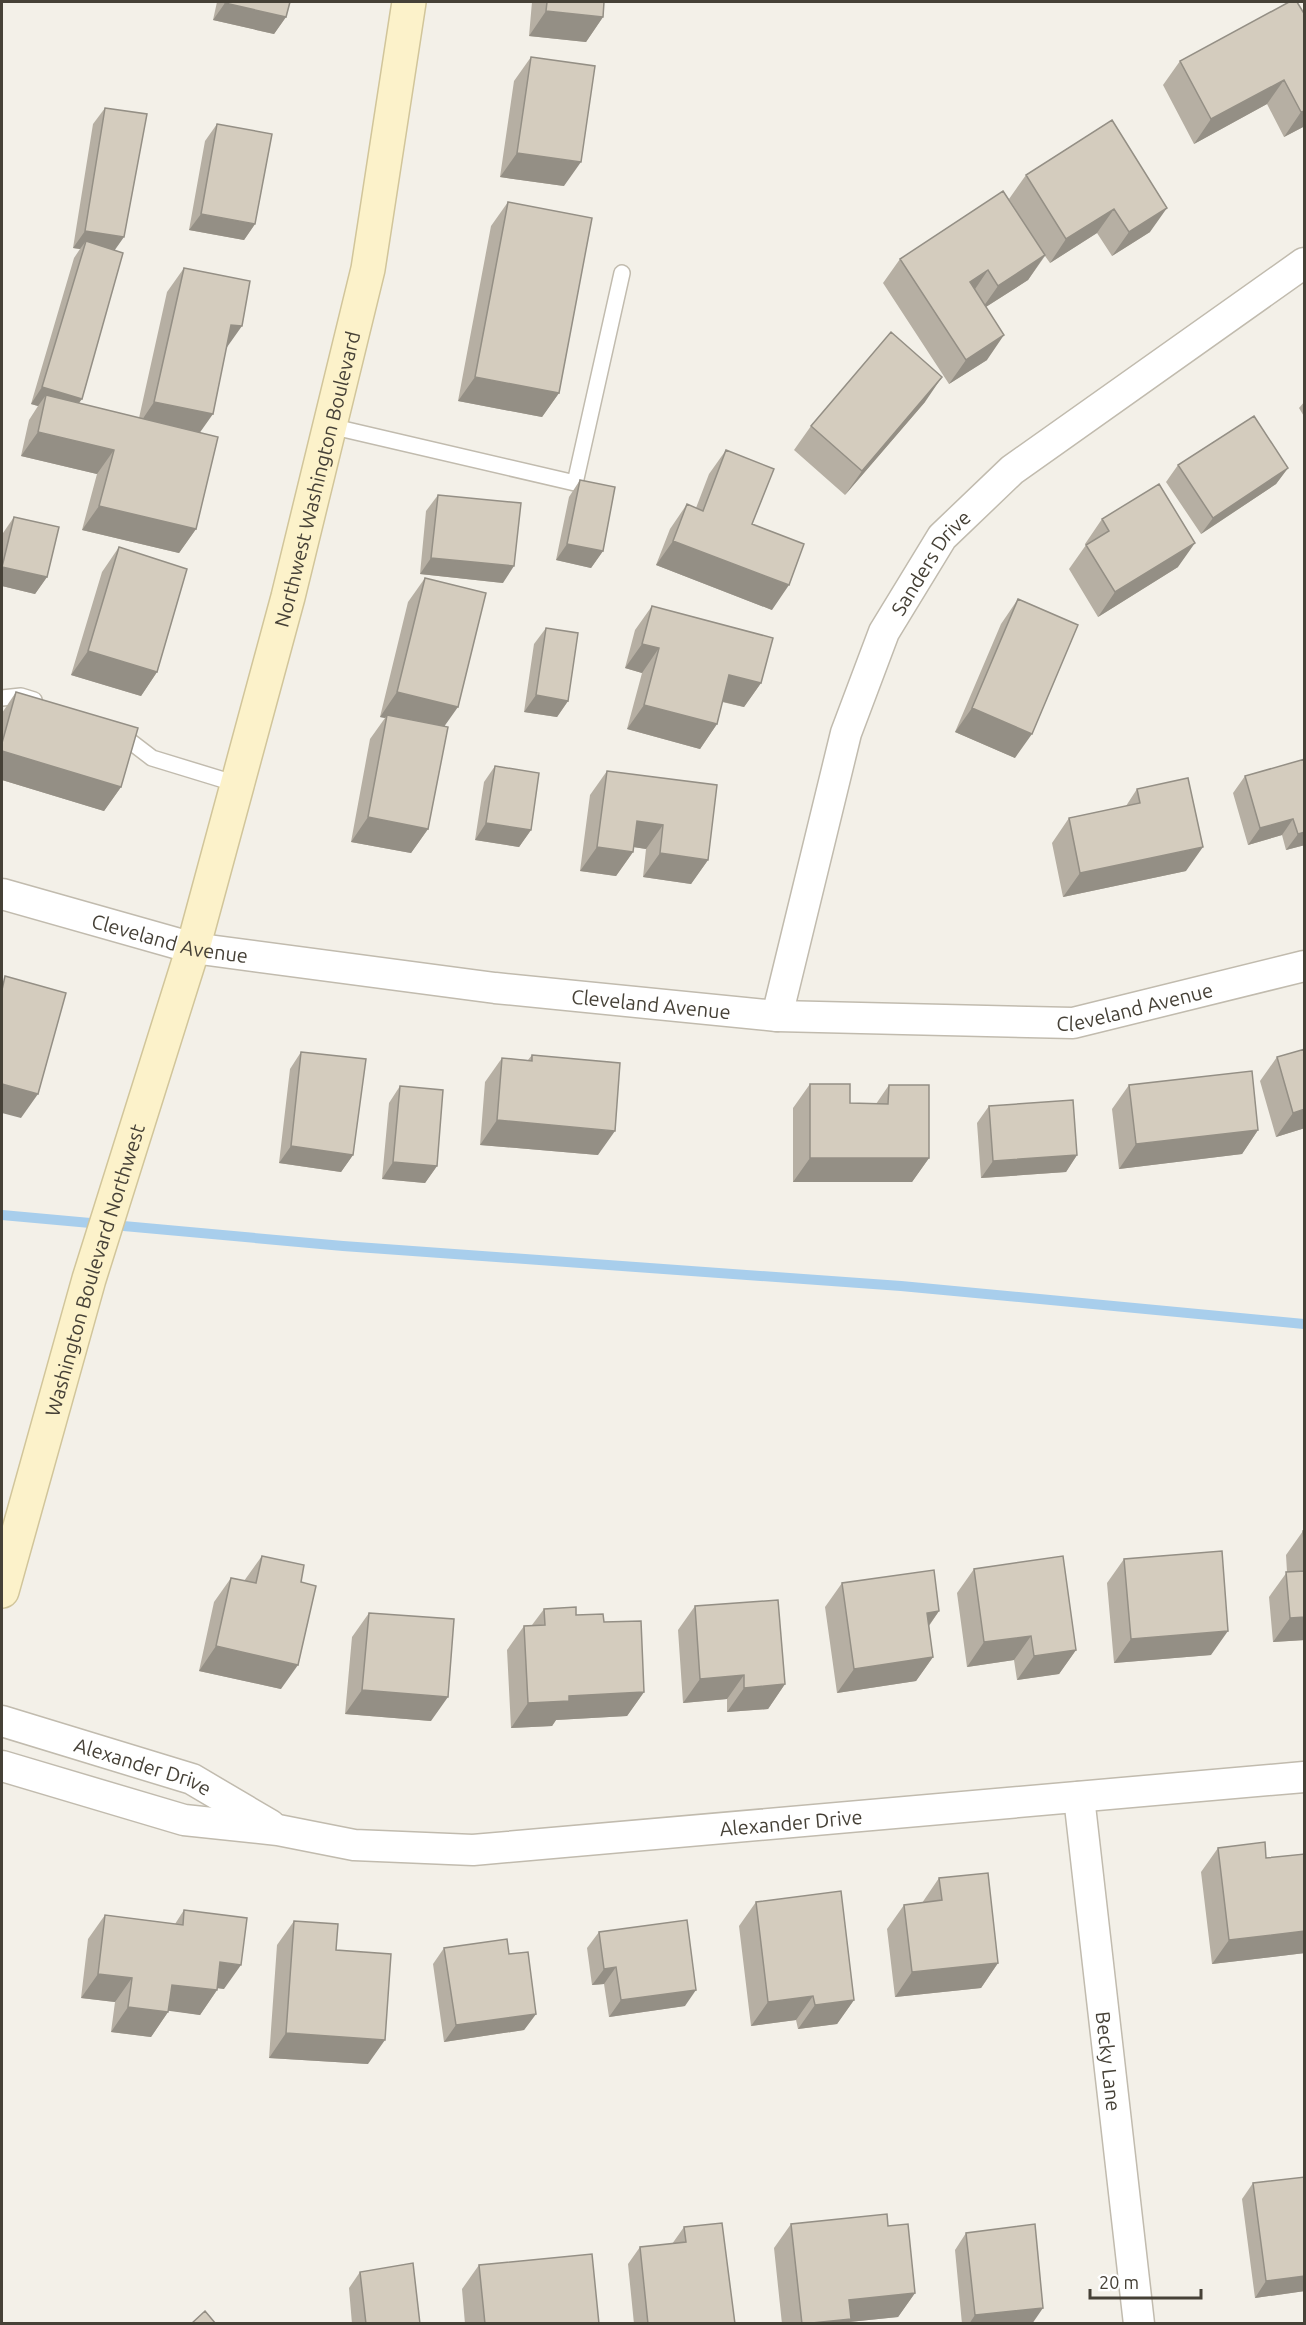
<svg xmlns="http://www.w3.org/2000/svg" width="1306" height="2325" font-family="Ubuntu,sans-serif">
  <rect width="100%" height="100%" fill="#f3f0e8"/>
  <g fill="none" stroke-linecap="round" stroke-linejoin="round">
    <path stroke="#a8ceec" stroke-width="10" d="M2,1215L343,1246L901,1286L1304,1324"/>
    <defs>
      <path id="lane" d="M330,426L575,483L622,273
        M2,698L21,696L34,700
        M118,732L152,758L237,784"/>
      <g id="street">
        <path id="s1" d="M2,894L193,948L495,988L777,1016L1073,1023L1304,966"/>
        <path id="s2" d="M777,1016L846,733L884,632L942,537L1012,470L1304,263"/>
        <path id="s3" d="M2,1721L192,1779L270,1825"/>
        <path id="s4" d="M2,1766L184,1820L278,1830L354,1845L473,1850L1304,1777"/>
        <path id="s5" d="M1079,1797L1139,2324"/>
      </g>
      <g id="secondary">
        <path id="s6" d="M2,1591L89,1279L193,948L288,597L368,269L409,2"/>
      </g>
    </defs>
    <use href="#lane" stroke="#c1bbae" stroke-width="18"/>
    <use href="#street" stroke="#c1bbae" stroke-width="33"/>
    <use href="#secondary" stroke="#d1c59a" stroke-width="36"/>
    <use href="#lane" stroke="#fff" stroke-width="15"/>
    <use href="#street" stroke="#fff" stroke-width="30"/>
    <use href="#secondary" stroke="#fcf2ca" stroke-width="33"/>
  </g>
  <path fill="#b6afa3" d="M217,2H290L286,17L274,34L213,20Z
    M532,2H604L603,17L586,42L529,36Z
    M1305,15V126L1284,137L1267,104L1194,144L1163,85L1180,61Z
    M531,57L564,186L500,177L514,81Z
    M105,108L115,250L79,403L139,418L167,292L184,268L226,348L200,432L196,529L179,553L82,530L97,474L21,456L29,420L38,406L31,404L74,258L80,249L73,248L93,124Z
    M1112,120L1150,232L1112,256L1097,233L1050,263L1045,256L1028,280L986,307L987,360L949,384L883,283L900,259L1036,242L1009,199L1026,175Z
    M217,124L255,224L244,240L189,230L205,141Z
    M508,202L559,393L542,417L458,401L491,226Z
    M1305,401V418L1299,408Z
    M925,402L845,495L794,450L811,426Z
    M726,450L752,524L772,610L656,565L670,529L687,504L696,508L709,474Z
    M1178,465L1288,468L1276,484L1201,534L1166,482Z
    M580,480L603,551L591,568L556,560L569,497Z
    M438,495L503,583L420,574L426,511Z
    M14,517L47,577L35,594L2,586V538L3,533Z
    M1102,519L1178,567L1098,617L1069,569L1086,545L1085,544Z
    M119,547L157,672L141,696L71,675L102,572Z
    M425,578L445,726L428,829L411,853L351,842L370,739L385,718L380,717L408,602Z
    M1018,599L1015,758L955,732L1001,624Z
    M652,606L761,683L744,707L722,702L717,724L700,749L627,729L642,673L625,668L635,630Z
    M546,628L568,701L557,717L524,712L534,644Z
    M16,692L121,787L104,811L2,780V713Z
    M1305,759V845L1286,850L1282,835L1248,845L1233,793L1245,776Z
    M495,766L531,830L519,847L475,840L484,782Z
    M607,771L708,860L691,884L643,877L646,849L634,847L633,852L616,876L580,871L590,795Z
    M1137,789L1186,871L1063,897L1052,843L1069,818L1126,806Z
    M1305,1049V1128L1276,1137L1260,1081L1277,1057Z
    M301,1052L353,1155L341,1172L279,1163L290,1069Z
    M532,1055L598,1155L480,1145L485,1082L502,1058L528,1060Z
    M810,1084L850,1103L876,1104L889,1085L929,1158L912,1182H793V1108Z
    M1129,1085L1258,1130L1242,1154L1119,1169L1112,1109Z
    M400,1086L437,1166L425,1183L382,1179L389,1103Z
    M989,1106L1077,1155L1066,1172L981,1178L977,1123Z
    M1303,1531H1305V1640L1273,1642L1269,1597L1287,1572L1286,1555Z
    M262,1556L281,1689L199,1671L214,1602L231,1578L244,1581Z
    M1124,1559L1211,1655L1114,1663L1107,1583Z
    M974,1569L1076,1650L1059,1674L1017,1680L1014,1660L967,1667L957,1593Z
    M842,1583L939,1611L929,1626L933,1657L916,1681L837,1693L825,1607Z
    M695,1606L785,1684L768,1709L727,1712V1699L683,1703L678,1630Z
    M544,1609L604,1622L644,1692L627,1716L556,1720L552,1726L511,1728L507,1650L524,1626L532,1625Z
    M369,1613L431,1721L345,1714L352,1637Z
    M1218,1848L1266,1858L1305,1854V1953L1212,1964L1201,1872Z
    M939,1878L998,1963L981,1988L895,1997L887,1929L904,1905L922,1903Z
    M756,1902L854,2000L837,2024L798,2029L796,2020L751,2026L739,1926Z
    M184,1910L224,1989L217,1988V1990L200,2015L168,2010V2012L151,2037L111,2032L115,2002L81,1998L88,1939L105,1915L175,1924Z
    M294,1921L336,1950L368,2064L269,2058L277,1945Z
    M599,1932L685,2006L609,2017L604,1984L592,1985L587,1948Z
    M444,1948L509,1954L536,2014L524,2030L444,2042L433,1964Z
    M1253,2183L1305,2291L1255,2298L1242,2199Z
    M791,2224L888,2226L915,2293L898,2317L849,2322L848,2324H782L774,2248Z
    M684,2227L735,2324H634L628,2264L640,2247L672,2244Z
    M966,2233L1032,2324H962L955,2250Z
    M479,2265L599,2324H465L462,2289Z
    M360,2272L420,2324H352L349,2288Z"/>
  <path fill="#948f85" d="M225,3L286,17L274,34L213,20Z
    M546,11L603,17L586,42L529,36Z
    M1284,80L1267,104L1194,144L1211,119Z
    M1305,111V126L1284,137L1301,112Z
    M517,153L581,162L564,186L500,177Z
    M1167,208L1150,232L1112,256L1129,232Z
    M1114,209L1097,233L1050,263L1066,239Z
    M201,214L255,224L244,240L189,230Z
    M85,231L124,237L112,254L86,241L80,249L73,248Z
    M1045,255L1028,280L981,310L998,286Z
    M988,270L971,295L970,282Z
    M231,325L242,326L225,350Z
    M1004,335L987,360L949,384L966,360Z
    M475,377L559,393L542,417L458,401Z
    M942,377L925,402L845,495L862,471Z
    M42,387L82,399L70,415L46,395L38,406L31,404Z
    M154,402L213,414L196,438L138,426Z
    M38,432L114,450L97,474L21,456Z
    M1288,468L1276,484L1201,534L1213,518Z
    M99,506L196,529L179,553L82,530Z
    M673,541L789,585L772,610L656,565Z
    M1195,543L1178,567L1098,617L1115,592Z
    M567,544L603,551L591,568L556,560Z
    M431,558L514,566L503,583L420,574Z
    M2,567L47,577L35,594L2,586Z
    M642,644L659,648L642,673L625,668Z
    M88,651L157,672L141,696L71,675Z
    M729,675L761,683L744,707L712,699Z
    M397,692L458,707L441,731L387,715L385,718L380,717Z
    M536,695L568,701L557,717L524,712Z
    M644,705L717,724L700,749L627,729Z
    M972,708L1032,734L1015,758L955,732Z
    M2,751L121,787L104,811L2,780Z
    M368,817L428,829L411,853L351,842Z
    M1293,819L1282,835L1248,845L1260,828Z
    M637,821L663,825L646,849L620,845Z
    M486,823L531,830L519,847L475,840Z
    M1305,832V845L1286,850L1298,834Z
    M597,847L633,852L616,876L580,871Z
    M1203,847L1186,871L1063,897L1080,873Z
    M660,853L708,860L691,884L643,877Z
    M2,1084L38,1094L21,1118L2,1113Z
    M1305,1109V1128L1276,1137L1293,1113Z
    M497,1120L615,1131L598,1155L480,1145Z
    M1258,1130L1242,1154L1119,1169L1136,1144Z
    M291,1146L353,1155L341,1172L279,1163Z
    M1077,1155L1066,1172L981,1178L993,1161Z
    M810,1158H929L912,1182H793Z
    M393,1162L437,1166L425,1183L382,1179Z
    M939,1611L922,1635L927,1613Z
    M1305,1617V1640L1273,1642L1290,1618Z
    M1228,1631L1211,1655L1114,1663L1131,1639Z
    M1031,1636L1014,1660L967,1667L984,1642Z
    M216,1646L298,1665L281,1689L199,1671Z
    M1076,1650L1059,1674L1017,1680L1034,1656Z
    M933,1657L916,1681L837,1693L854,1669Z
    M744,1675L727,1699L683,1703L700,1679Z
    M785,1684L768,1709L727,1712L744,1688Z
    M362,1690L448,1697L431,1721L345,1714Z
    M644,1692L627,1716L556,1720L552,1726L511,1728L528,1703L569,1696Z
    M1305,1931V1953L1212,1964L1229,1940Z
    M220,1962L241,1965L224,1989L203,1986Z
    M998,1963L981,1988L895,1997L912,1972Z
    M616,1967L604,1984L592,1985L604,1969Z
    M98,1974L132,1978L115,2002L81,1998Z
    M172,1985L217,1990L200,2015L155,2009Z
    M696,1990L685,2006L609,2017L621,2000Z
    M813,1996L796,2020L751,2026L768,2002Z
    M854,2000L837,2024L798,2029L815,2005Z
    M128,2007L168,2012L151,2037L111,2032Z
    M536,2014L524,2030L444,2042L456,2025Z
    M286,2033L385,2040L368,2064L269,2058Z
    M1305,2276V2291L1255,2298L1266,2281Z
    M915,2293L898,2317L849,2322L848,2324H808L849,2300Z
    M1043,2308L1032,2324H969L975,2315Z"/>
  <path fill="#d4ccbe" stroke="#948f85" stroke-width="1.5" d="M225,2H290L286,17L225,3Z
    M547,2H604L603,17L546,11Z
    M1289,2H1297L1305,15V111L1301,112L1284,80L1211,119L1180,61Z
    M531,57L595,66L581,162L517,153Z
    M105,108L147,114L124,237L85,231Z
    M1112,120L1167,208L1129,232L1114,209L1066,239L1026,175Z
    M217,124L272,134L255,224L201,214Z
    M1003,191L1045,255L998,286L988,270L970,282L1004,335L966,360L900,259Z
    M508,202L592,218L559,393L475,377Z
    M86,241L123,253L82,399L42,387Z
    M184,268L250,281L242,326L231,325L213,414L154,402Z
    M891,332L942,377L862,471L811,426Z
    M46,395L218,437L196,529L99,506L114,450L38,432Z
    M1254,416L1288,468L1213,518L1178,465Z
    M726,450L774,469L752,524L804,544L789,585L673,541L687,504L703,511Z
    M580,480L615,487L603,551L567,544Z
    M1159,484L1195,543L1115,592L1086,545L1109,531L1102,519Z
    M438,495L521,503L514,566L431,558Z
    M14,517L59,527L47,577L2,567Z
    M119,547L187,569L157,672L88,651Z
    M425,578L486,593L458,707L397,692Z
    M1018,599L1078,625L1032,734L972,708Z
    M652,606L773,638L761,683L729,675L717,724L644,705L659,648L642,644Z
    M546,628L578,633L568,701L536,695Z
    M16,692L138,728L121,787L2,751V743Z
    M387,715L448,727L428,829L368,817Z
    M1305,759V832L1298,834L1293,819L1260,828L1245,776Z
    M495,766L539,773L531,830L486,823Z
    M607,771L717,785L708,860L660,853L663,825L637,821L633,852L597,847Z
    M1188,778L1203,847L1080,873L1069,818L1140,803L1137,789Z
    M5,976L66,993L38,1094L2,1084V990Z
    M1305,1049V1109L1293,1113L1277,1057Z
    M301,1052L366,1059L353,1155L291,1146Z
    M532,1055L620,1063L615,1131L497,1120L502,1058L532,1061Z
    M1252,1071L1258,1130L1136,1144L1129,1085Z
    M810,1084H850V1103L888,1104L889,1085H929V1158H810Z
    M400,1086L443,1090L437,1166L393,1162Z
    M1073,1100L1077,1155L993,1161L989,1106Z
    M1303,1531H1305V1550Z
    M1222,1551L1228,1631L1131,1639L1124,1559Z
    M262,1556L304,1565L301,1582L316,1586L298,1665L216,1646L231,1578L256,1583Z
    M1063,1556L1076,1650L1034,1656L1031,1636L984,1642L974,1569Z
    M934,1570L939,1611L927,1613L933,1657L854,1669L842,1583Z
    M1305,1571V1617L1290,1618L1286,1572Z
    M778,1600L785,1684L744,1688V1675L700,1679L695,1606Z
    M576,1607V1615L603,1614L604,1622L641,1621L644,1692L569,1696V1701L528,1703L524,1626L545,1625L544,1609Z
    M369,1613L454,1619L448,1697L362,1690Z
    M1265,1842L1266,1858L1305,1854V1931L1229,1940L1218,1848Z
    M988,1873L998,1963L912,1972L904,1905L942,1900L939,1878Z
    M841,1891L854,2000L815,2005L813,1996L768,2002L756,1902Z
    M184,1910L247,1918L241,1965L220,1962L217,1990L172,1985L168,2012L128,2007L132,1978L98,1974L105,1915L183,1925Z
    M687,1920L696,1990L621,2000L616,1967L604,1969L599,1932Z
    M294,1921L338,1924L336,1950L391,1954L385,2040L286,2033Z
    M507,1939L509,1954L528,1952L536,2014L456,2025L444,1948Z
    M1305,2177V2276L1266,2281L1253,2183Z
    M887,2214L888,2226L908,2224L915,2293L849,2300L851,2319L802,2324L791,2224Z
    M722,2223L735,2324H648L640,2247L686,2242L684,2227Z
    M1035,2224L1043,2308L975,2315L966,2233Z
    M592,2254L599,2324H485L479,2265Z
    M413,2263L420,2324H366L360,2272Z
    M205,2311L216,2324H191Z"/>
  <g text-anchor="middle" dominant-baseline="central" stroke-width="5" stroke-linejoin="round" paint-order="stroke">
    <g font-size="20" fill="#464137" stroke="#fff">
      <text stroke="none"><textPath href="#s6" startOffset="1156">Northwest Washington Boulevard</textPath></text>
      <text stroke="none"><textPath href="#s2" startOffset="483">Sanders Drive</textPath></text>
      <text stroke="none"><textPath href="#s1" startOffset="174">Cleveland Avenue</textPath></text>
      <text stroke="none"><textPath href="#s1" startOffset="660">Cleveland Avenue</textPath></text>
      <text stroke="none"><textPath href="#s1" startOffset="1146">Cleveland Avenue</textPath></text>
      <text stroke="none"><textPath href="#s6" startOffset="334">Washington Boulevard Northwest</textPath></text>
      <text stroke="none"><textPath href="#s3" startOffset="148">Alexander Drive</textPath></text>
      <text stroke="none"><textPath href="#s4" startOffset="800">Alexander Drive</textPath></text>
      <text stroke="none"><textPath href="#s5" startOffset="266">Becky Lane</textPath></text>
    </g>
  </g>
  <rect width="1306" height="2325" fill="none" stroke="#464137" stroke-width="6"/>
  <path d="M1090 2289v9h111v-9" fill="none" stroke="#464137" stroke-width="3"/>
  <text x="1099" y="2289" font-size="18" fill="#464137" stroke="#ffffff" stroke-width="4.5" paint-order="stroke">20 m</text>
</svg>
